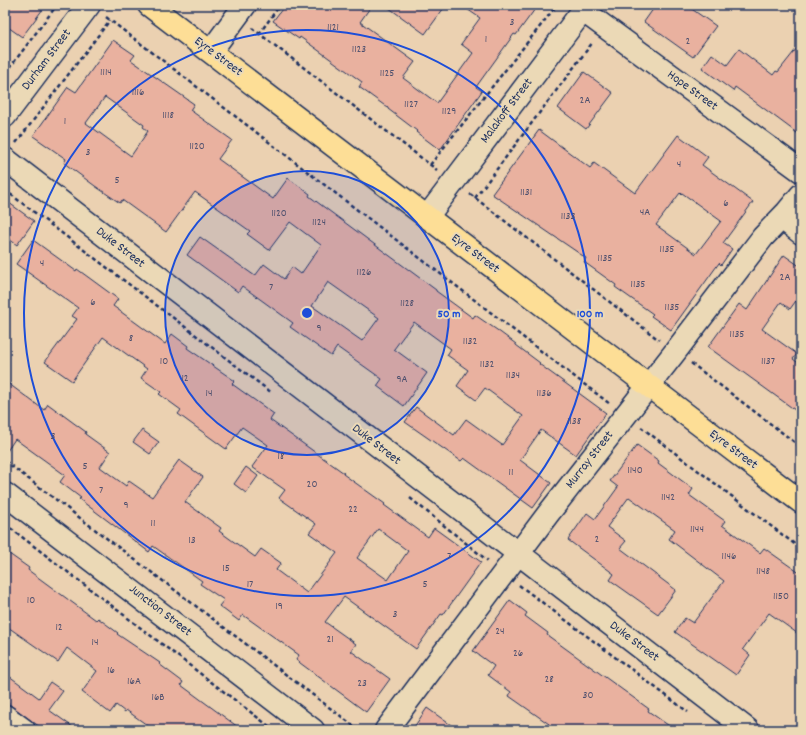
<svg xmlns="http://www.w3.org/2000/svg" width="806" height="735" font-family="Dekko,sans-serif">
  <rect width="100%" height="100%" fill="#ebd1b1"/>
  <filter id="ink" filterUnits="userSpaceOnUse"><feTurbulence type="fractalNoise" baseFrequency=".025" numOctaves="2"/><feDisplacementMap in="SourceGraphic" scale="8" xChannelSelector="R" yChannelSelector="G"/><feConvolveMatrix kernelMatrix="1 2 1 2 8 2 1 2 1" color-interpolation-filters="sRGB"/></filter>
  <g filter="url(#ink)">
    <path fill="#e9b19f" stroke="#1b2f5e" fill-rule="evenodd" d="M5,5H46L22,37L5,25Z
      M285,5H372L360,22L415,62L403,78L437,103L473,53L461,44L480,18L461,5H538L516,35L514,34L476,87L482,91L440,150L416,132L417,131L388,109V108L359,87L362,82L300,37L299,39L273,21Z
      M385,5H446L425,34Z
      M656,5H686L716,26L693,57L644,22Z
      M113,40L135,55L131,60L194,104L190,110L232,140L218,159L273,199L288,178L310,194L309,196L436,290V291L473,318L475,315L497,330L516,344V345L540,363L539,364L606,413L576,455L541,430L520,460L551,483L533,508L464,458L461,461L405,422L416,407L454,435L466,419L502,445L523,416L485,388L476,400L457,386L468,370L447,355L451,349L414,322L394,349L427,373L404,406L377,386L382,379L337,347L331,356L290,327L293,323L242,286L238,292L187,255L200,237L255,276L264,264L284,279L292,267L301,274L321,245L290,222L269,250L247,234L250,231L195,192L166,232L122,200L120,203L95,186L64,163L66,159L33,136L68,87L76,92ZM105,97L144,125L143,127L148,131L131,156L86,123ZM328,282L379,318L362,341L312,306Z
      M801,43V136L735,87L733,91L702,68L712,54L727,65L739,49L773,75L776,71L778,72Z
      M584,72L613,93L586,129L558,108Z
      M539,130L590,168L594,163L635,193L678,135L708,157L702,165L753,202L723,243L732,249L721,265L719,263L671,330L651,316L653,314L615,287L616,285L584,262L586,258L492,194ZM680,193L681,194L682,193L721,221L696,254L656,225Z
      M5,200L34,221L17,245L5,236Z
      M33,240L76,271L77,269L118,299L113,306L165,344L172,334L188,346L187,348L235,381L232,384L274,414L270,420L344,473L343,474L385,504L384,505L428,537L434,528L481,562L443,615L441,614L416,649L344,597L325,622L356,644L351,651L390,679L366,712L296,660L299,655L243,615L239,621L219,606L224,600L200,584L202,581L153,546L149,552L79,499L81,498L60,482L65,475L15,439L5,454V381L44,410L48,404L86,432L85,434L110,452L100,467L126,486L129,481L152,497L179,460L203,477L185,502L221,528L219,531L255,557L261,549L281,563L276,570L307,593L337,553L309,533L316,524L279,498L285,490L252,467L268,445L242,427L226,449L178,414L181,410L159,394L161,392L141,378L147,369L103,337L72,381L45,362L77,319L72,316L78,308L16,264ZM378,529L408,551L388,580L357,558Z
      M784,255L801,267V294L790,309L781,302L762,329L797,354L793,359L801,365V402L795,410L708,347L739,304L747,310Z
      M142,430L159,442L150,454L133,442Z
      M637,445L659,461L658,463L693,489L689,495L725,521L722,525L760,553L764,548L801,574V636L769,613L743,649L750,655L736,675L675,632L685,618L693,623L724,581L669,539L675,530L629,497L607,527L626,541L620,548L676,590L658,614L610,580L614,574L568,540L587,513L595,519L618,487L610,481Z
      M246,467L258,476L246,493L234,484Z
      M5,551L29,568L28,570L96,620L98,618L118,633L117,634L160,663L159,664L183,682L181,685L242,730H154L126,710L125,712L116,705L110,713L82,692L97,671L67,648L58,662L5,625Z
      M510,600L527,613L525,616L548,633L547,635L649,709L648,711L675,730H545L549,724L509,696L511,692L488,675L494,666L473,651Z
      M5,673L39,698L50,682L63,691L49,710L77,730H44L5,701Z
      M427,708L458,730H412Z"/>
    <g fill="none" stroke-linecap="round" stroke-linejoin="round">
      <defs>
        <path id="minor" d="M582,10L801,171
          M211,51L245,5
          M5,116L89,5
          M5,159L748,730
          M427,217L587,5
          M782,218L801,233
          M5,494L313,730
          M5,716L24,730
          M386,730L548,514L675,352L763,237L787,212L801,195"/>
        <path id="major" d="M149,5L801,502"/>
      </defs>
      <use href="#minor" stroke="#1b2f5e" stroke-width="25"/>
      <use href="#major" stroke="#1b2f5e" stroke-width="25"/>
      <path stroke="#1b2f5e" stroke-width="2.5" stroke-dasharray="4 3" stroke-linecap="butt" d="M616,11L621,5
        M106,17L610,404
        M252,28L437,170
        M259,34L280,5
        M5,74L57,5
        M16,143L110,20
        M430,165L557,5
        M5,190L272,393
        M470,194L659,340
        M475,198L593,42
        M691,363L801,447
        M641,427L801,549
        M5,461L359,730
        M410,498L488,561
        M5,524L274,730
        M519,585L688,712"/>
      <use href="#minor" stroke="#ebd9b6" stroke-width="22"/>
      <use href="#major" stroke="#fdde96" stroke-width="22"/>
    </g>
  </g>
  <circle cx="307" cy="313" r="142" fill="#1d4ed8" fill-opacity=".12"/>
  <g fill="none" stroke="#1d4ed8" stroke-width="2">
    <circle cx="307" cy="313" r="142"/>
    <circle cx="307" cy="313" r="283"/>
  </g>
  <g text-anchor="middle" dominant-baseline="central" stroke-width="4" stroke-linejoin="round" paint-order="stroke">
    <g font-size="11" fill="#4e506e">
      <text x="512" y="23">3</text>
      <text x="333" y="28">1121</text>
      <text x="486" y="40">1</text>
      <text x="688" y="42">2</text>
      <text x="359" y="50">1123</text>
      <text x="106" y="73">1114</text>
      <text x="387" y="74">1125</text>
      <text x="138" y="93">1116</text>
      <text x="585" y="101">2A</text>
      <text x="411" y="105">1127</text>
      <text x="449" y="112">1129</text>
      <text x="168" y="116">1118</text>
      <text x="65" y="122">1</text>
      <text x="197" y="147">1120</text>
      <text x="88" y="153">3</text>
      <text x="679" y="165">4</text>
      <text x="117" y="181">5</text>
      <text x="526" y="193">1131</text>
      <text x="726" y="204">6</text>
      <text x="645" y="213">4A</text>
      <text x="279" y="214">1120</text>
      <text x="568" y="217">1133</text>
      <text x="319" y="223">1124</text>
      <text x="667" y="250">1135</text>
      <text x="605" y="259">1135</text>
      <text x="42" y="264">4</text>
      <text x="364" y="273">1126</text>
      <text x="785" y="278">2A</text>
      <text x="638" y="285">1135</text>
      <text x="271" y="288">7</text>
      <text x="93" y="303">6</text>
      <text x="407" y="304">1128</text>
      <text x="672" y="308">1135</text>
      <text x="319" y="329">9</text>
      <text x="737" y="335">1135</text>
      <text x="131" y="339">8</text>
      <text x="470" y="342">1132</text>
      <text x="164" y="362">10</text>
      <text x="768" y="362">1137</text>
      <text x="487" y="365">1132</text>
      <text x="513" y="376">1134</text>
      <text x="185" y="379">12</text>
      <text x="402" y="380">9A</text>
      <text x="209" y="394">14</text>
      <text x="544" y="394">1136</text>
      <text x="574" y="422">1138</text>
      <text x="53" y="437">3</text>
      <text x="281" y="457">18</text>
      <text x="85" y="467">5</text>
      <text x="635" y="471">1140</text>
      <text x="511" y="473">11</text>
      <text x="312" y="485">20</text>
      <text x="101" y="491">7</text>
      <text x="668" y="498">1142</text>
      <text x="126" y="506">9</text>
      <text x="353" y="510">22</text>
      <text x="153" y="524">11</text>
      <text x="697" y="530">1144</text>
      <text x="597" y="540">2</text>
      <text x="192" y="541">13</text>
      <text x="449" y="557">7</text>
      <text x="729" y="557">1146</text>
      <text x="226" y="569">15</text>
      <text x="763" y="572">1148</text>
      <text x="250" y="585">17</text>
      <text x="425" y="585">5</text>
      <text x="781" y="597">1150</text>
      <text x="31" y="601">10</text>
      <text x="279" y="607">19</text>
      <text x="395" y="615">3</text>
      <text x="59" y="628">12</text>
      <text x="500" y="632">24</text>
      <text x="330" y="640">21</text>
      <text x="95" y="643">14</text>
      <text x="518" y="654">26</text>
      <text x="111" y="671">16</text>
      <text x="549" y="680">28</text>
      <text x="134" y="682">16A</text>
      <text x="362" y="684">23</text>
      <text x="588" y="696">30</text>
      <text x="158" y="698">16B</text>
    </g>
    <g font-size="13" fill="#1b2f5e" stroke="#ebd9b6">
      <text transform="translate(218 57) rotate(37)">Eyre Street</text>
      <text transform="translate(47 60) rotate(-53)">Durham Street</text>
      <text transform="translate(692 91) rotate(36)">Hope Street</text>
      <text transform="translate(507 111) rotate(-53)">Malakoff Street</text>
      <text transform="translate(120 248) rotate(38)">Duke Street</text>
      <text transform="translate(475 254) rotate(37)">Eyre Street</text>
      <text transform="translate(376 445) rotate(38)">Duke Street</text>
      <text transform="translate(733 450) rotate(37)">Eyre Street</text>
      <text transform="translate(590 460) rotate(-52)">Murray Street</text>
      <text transform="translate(160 611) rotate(38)">Junction Street</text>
      <text transform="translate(634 642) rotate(37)">Duke Street</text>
    </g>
  </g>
  <circle cx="307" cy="313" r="6" fill="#1d4ed8" stroke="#ebd9b6" stroke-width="2"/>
  <g font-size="12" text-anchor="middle" font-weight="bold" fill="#1d4ed8" stroke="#ebd9b6" stroke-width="4" stroke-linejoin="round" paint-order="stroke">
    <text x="449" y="317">50 m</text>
    <text x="590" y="317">100 m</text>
  </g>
  <rect width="806" height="735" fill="none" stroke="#ebd9b6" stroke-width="20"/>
  <rect x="10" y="10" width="786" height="715" fill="none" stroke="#1b2f5e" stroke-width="1.5" filter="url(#ink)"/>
</svg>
